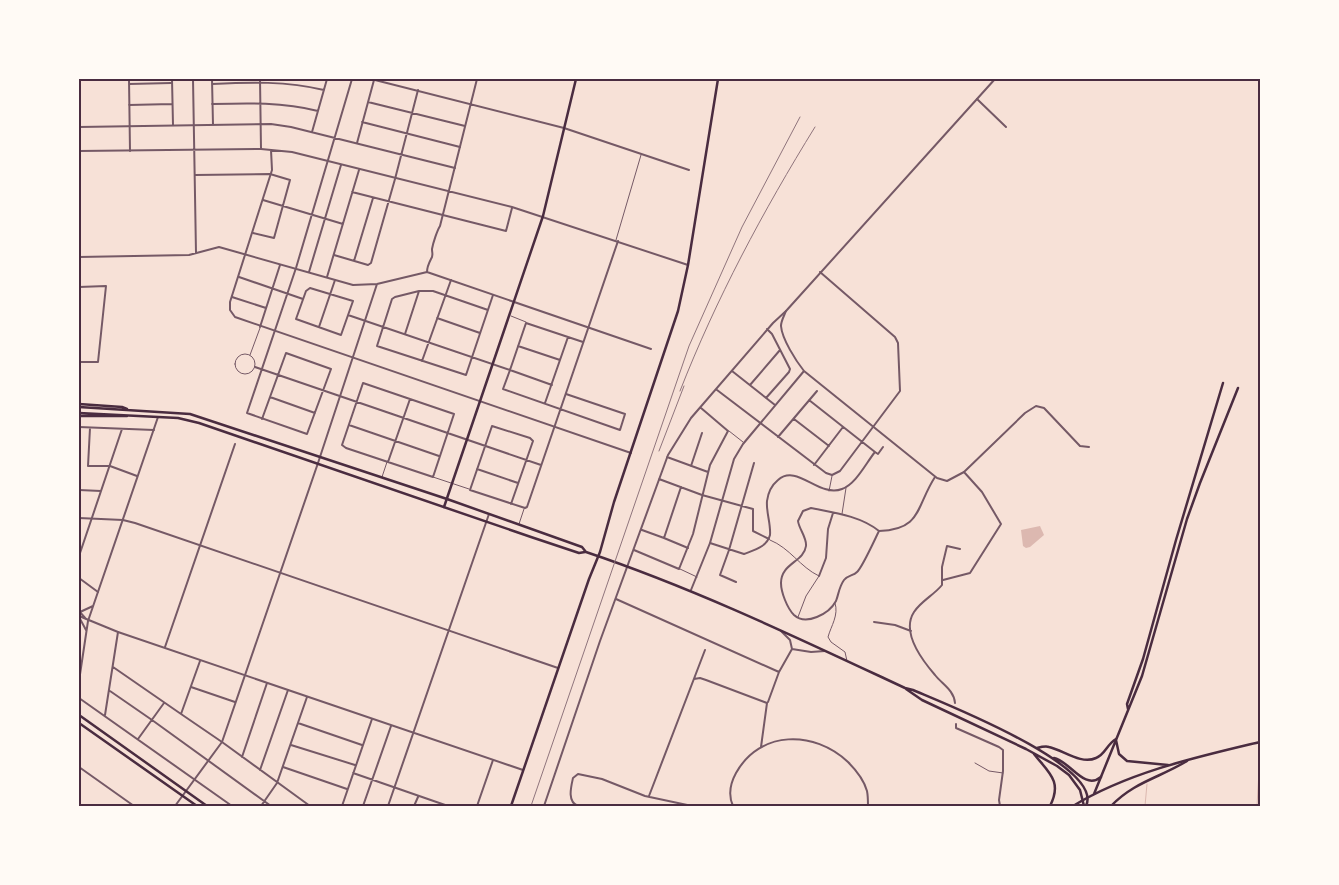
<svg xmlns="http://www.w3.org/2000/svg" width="1339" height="885" font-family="Ubuntu,sans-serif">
  <rect width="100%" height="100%" fill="#f7e1d7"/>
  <path fill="#dcb8b0" d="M1040,526L1044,535L1030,547L1026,548L1023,546L1021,530Z"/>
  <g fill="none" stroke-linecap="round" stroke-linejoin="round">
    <path stroke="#dcb8b0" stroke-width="1" d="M1145,806L1147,784
      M1257,806L1260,754"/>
    <path stroke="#755966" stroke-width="1" d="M616,240L641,155
      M511,316L526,322
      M235 364a10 10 0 1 1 20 0a10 10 0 1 1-20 0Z
      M250,355L260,328
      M729,431L743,442
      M382,477L387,462
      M433,477L469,489
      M829,491L832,476
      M842,514L846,488
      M519,524L524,509
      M770,540C790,548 800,567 819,576L806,596L798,617
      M680,569L697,577
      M835,603C839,615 831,626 828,637L831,642L845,652L847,661
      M975,763L989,771L1003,773"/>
    <path stroke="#755966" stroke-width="2" d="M129,79L130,151
      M172,79L173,125
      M212,79L213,125
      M260,79L261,149
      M129,84L171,83
      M212,84C250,82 286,81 324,90
      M977,99L1006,127
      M368,102L465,126
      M212,104C248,103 283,102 318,111
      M129,105L172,104
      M362,122L460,147
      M79,127L271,124L291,127L455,168
      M564,128L689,170
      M312,132L327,79
      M357,143L374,80
      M195,175L270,174L290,180L274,238L253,233
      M352,192L506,231L512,208
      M263,200L343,224
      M334,255L368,265L371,263L395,179L418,90
      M354,261L373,198
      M309,272L341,165
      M239,277L303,299
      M327,277L359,170
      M79,287L106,286L98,362H79
      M310,288L353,301L341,335L296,319L306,291Z
      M232,297L266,308
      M488,310L433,291H419L395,297L392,299L377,346L466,375L493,295
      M348,315L510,370L503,389L620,430L625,414L566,394
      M437,318L480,333
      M260,327L280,265
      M319,327L335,280
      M405,334L419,291
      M518,346L560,360
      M422,361L451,280
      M255,367L541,465
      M732,371L775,405
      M363,383L454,414L433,477L346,448L342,445Z
      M552,385L510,370L526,323L583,342
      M750,385L780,350
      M717,390L826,473L832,475L840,471L900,391L898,343L895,337L820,272
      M270,397L315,413
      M766,398L789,372L790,369L772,334L767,329
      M545,403L568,337
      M262,419L286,353L331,369L307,434L247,413L296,268L352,79
      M794,419L829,446
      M349,425L439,456
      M79,427L154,430
      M90,428L88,466H110L137,476
      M778,437L817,391
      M875,452L878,454L883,447
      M667,457L708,472
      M388,462L410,399
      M814,465L843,427
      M691,466L702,433
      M477,469L518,483
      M659,479L702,495L753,509V531L769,539
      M79,490L101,491
      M511,504L533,441L530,438L492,426L470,490L525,508L527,507L618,241
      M642,530L664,538L681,487
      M879,531C875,539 862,568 857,572C853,576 848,575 844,580C839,587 839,593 836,601C829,614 806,626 794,615C787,608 781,592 781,583C781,563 804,562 806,546C807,538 799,529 798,521L803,511L811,508L816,509C837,513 862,517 879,531C922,530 916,506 935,477
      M664,538L688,548
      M710,543L744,554C754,550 767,547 770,535C771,524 766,512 767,501C768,493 772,485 778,480C797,463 819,498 842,489C856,484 866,463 875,452L809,400
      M634,550L679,569L693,534L710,465L728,431L701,408
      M79,556L122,429
      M819,576L826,558L828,529L833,513
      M79,578L98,592
      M943,580L970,573L1001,524L982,492L964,472L1025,413L1036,406L1044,408L1080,446L1089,447
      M736,582L720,575L729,550L754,463
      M616,599L779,672L792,649L790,640L781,631
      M874,622L895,625L911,631
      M165,647L235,444
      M792,649L811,652L825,651
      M200,661L181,714L222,742L310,806
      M113,667L181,714
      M694,679L700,678L706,680L767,703L761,747
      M191,687L235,702
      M110,691L152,720L271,806
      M79,698L232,806
      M768,702L779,672
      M955,703C954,690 942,684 935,675C922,660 901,632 914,612C921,601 934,595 942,585V567L947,546L960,549
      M105,715L118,632
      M298,723L362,745
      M956,724V728L999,747L1003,750V771L999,800L1000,806
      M138,739L164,703
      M291,745L355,765
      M242,757L267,683
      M79,767L134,806
      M283,767L347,789
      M260,770L288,690
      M353,773L448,806
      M649,796L705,650
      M261,806L277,783L307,697
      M342,806L372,719
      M363,806L391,726
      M414,806L418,797
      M477,806L493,760
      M544,806L600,641L668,455L691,418L773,323L786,311
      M578,806C567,802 571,787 573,778L578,774L602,779L645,796L692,806
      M733,806C728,795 730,784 736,773C760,730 814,730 848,762C856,770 864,780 867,791C868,796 868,801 868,806"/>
    <path stroke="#755966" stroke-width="2" d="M193,79L196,253
      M371,79L564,128
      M271,150L272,170L230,302V310L235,317L631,453
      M79,151L261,149L292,152L512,207L688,265
      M79,257L189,255L219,247L353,285L377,284L427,272C427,266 429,263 432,257C433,253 432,253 432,249C433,243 437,231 440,226L477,79
      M427,272L651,349
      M804,371L937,478L947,481L964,472
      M79,518L123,520L135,523L558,668
      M691,590L710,543L734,459L743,444L804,371C796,361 782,339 781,326C781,321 784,316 786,311L995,79
      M79,611L86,619
      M80,612L93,606
      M79,616L118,632L523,770
      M79,617L86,630
      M79,681L88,621L158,417
      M175,806L222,742L318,463L377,284
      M388,806L489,514"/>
    <path stroke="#4a2c40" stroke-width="2.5" d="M444,507L543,216L576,79
      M1128,709L1127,704L1143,659L1176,540L1223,383
      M79,715L207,806
      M79,723L197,806
      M1116,740L1119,754L1127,761L1168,765
      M1094,794L1142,676L1187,519L1200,483L1238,388
      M511,806L589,579L600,552L614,502L678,311L688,265L718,79
      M1073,806C1129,772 1197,757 1260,742"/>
    <path stroke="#4a2c40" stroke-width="2.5" d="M79,404L122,407L127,409
      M79,407L190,414L447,499L582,547L586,552C696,589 800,639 905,688L913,690C943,703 1105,766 1086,806
      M79,413L178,418L199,423L531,537L579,553L585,552
      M79,416H127
      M906,689L922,700L1026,749L1057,766L1069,775L1080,790L1084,806
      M1037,748C1041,747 1046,746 1049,747C1063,750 1081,765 1096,758C1105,755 1107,744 1116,739
      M1034,754C1048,772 1063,781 1050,806
      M1054,758C1070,761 1084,791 1101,777
      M1111,806C1134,782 1159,778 1187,761"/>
    <path stroke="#8f747c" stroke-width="1" d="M680,391C716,299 763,211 815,127
      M659,451L684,386
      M531,806L689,346L742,227L800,117"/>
  </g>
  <rect width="1339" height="885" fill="none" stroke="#fffaf5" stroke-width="160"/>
  <rect x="80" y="80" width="1179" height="725" fill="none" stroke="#4a2c40" stroke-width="2"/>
</svg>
